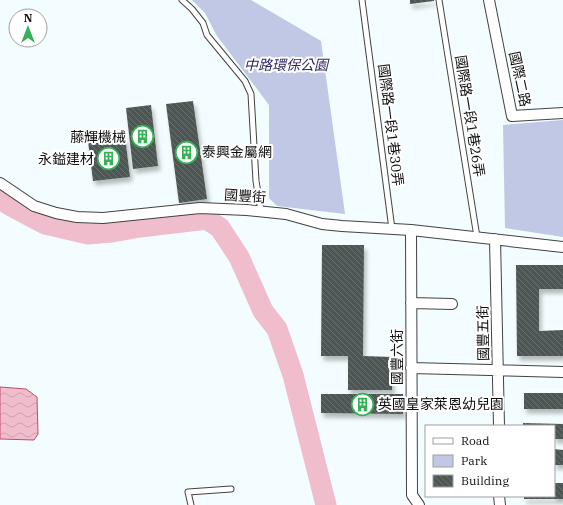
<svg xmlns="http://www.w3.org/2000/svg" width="563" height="505" font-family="'IBM Plex Serif','Noto Sans TC',serif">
  <defs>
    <pattern id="water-waves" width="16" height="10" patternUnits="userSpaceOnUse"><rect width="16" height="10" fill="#f0bdcd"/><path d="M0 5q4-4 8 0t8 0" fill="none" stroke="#cda1af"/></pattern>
    <pattern id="building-back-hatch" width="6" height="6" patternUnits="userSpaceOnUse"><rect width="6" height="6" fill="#4d5754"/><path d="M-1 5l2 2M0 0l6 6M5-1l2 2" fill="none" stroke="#686f6d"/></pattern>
    <filter id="shadow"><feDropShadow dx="2.5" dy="4.5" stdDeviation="2" flood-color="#0004"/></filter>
  </defs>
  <rect width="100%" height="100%" fill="#f3fcfe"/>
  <path fill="#c0c8e5" d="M192,0H251L321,41L345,214L277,206L269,198V105L217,36L205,13Z
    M563,120V237L505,228L503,125Z"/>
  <path fill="url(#water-waves)" stroke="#bf4c6e" d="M0,387L26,389L37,397L38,434L34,440L0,439Z"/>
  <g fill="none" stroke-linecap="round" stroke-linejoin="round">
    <path stroke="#f0bdcd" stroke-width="21" d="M0,199L11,206L45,224L88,234L112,232L140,227L207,219L220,228L239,257L263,311L277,329L293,375L326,505"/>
  </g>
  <path fill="url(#building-back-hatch)" filter="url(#shadow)" d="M410,0H434V1L410,4Z
    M193,101L207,199L179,203L166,104Z
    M151,105L158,166L133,169L126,108Z
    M125,137L130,177L93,181L88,141Z
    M322,245H364L363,356L392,357V390H348V356H321Z
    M516,265H563V289H539V331L563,330V356H517Z
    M524,393H563V409H524Z
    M321,394H403V414L321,413Z
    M523,423L563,424V439H554V426H523Z
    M554,449L563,450V465H554Z
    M554,483H563V499H524V496H554Z"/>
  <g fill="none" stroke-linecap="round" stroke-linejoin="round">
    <defs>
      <path id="lane" d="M182,0L192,9L203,23L207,35L245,81L251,94L256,181L261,211
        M362,0L392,229
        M439,0L477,237
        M191,505L188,492L231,489"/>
      <path id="street" d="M489,0L512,116L563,113
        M0,183L34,206L56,213L77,217L103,218L200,208L247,210L286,214L322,224L342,226L411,230L563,247
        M411,230L412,495L419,505
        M495,239L499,426
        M411,303L452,304
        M411,368L563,372
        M499,496L500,505"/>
    </defs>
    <use href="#lane" stroke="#424242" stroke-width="7"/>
    <use href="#street" stroke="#424242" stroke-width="12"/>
    <use href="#lane" stroke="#fff" stroke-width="5"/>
    <use href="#street" stroke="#fff" stroke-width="10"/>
  </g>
  <defs>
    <symbol id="building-ring" viewBox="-11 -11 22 22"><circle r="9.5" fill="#fff" stroke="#36b155" stroke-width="1.5"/><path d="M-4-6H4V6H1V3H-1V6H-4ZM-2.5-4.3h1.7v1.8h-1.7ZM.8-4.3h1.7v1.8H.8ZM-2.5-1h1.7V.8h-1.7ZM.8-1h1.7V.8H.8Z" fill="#36b155"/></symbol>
  </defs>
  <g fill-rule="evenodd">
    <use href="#building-ring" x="130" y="124" width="25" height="25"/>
    <use href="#building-ring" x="174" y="140" width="25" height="25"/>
    <use href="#building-ring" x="96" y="146" width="25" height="25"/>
    <use href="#building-ring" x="350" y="392" width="25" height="25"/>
  </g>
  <g text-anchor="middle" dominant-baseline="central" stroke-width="4" stroke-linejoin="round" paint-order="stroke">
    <g font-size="14" font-style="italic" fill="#2c2661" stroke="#fff">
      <text x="286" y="65">中路環保公園</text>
    </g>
    <g font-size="14" fill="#0f0f0f" stroke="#fff">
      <text transform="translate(520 79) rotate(78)">國際二路</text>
      <text transform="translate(470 116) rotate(81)">國際路一段1巷26弄</text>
      <text transform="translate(391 125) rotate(83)">國際路一段1巷30弄</text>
      <text transform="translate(245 196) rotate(4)">國豐街</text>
      <text transform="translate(483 333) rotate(-91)">國豐五街</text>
      <text transform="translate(397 357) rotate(-90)">國豐六街</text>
    </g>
    <g font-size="14" fill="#0f0f0f" stroke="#fff" text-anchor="end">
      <text x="126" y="137">藤輝機械</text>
      <text x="202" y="152" text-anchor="start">泰興金屬網</text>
      <text x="94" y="159">永鎰建材</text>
      <text x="378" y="404" text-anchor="start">英國皇家萊恩幼兒園</text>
    </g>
  </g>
  <rect x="425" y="425" width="130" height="72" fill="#ffffff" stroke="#9f9f9f"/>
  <rect x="433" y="438" width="20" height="6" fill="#ffffff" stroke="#9f9f9f"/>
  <text x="461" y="445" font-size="12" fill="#0f0f0f">Road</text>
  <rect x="433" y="455" width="20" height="12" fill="#c0c8e5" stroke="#9f9f9f"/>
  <text x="461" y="465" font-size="12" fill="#0f0f0f">Park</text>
  <rect x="433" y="475" width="20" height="12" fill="url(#building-back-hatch)" stroke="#9f9f9f"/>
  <text x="461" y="485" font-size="12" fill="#0f0f0f">Building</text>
  <g transform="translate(28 28)"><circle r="19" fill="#ffffff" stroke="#9f9f9f"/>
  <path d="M0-3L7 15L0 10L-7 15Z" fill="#36b155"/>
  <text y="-6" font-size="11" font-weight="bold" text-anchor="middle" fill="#0f0f0f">N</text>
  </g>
</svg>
